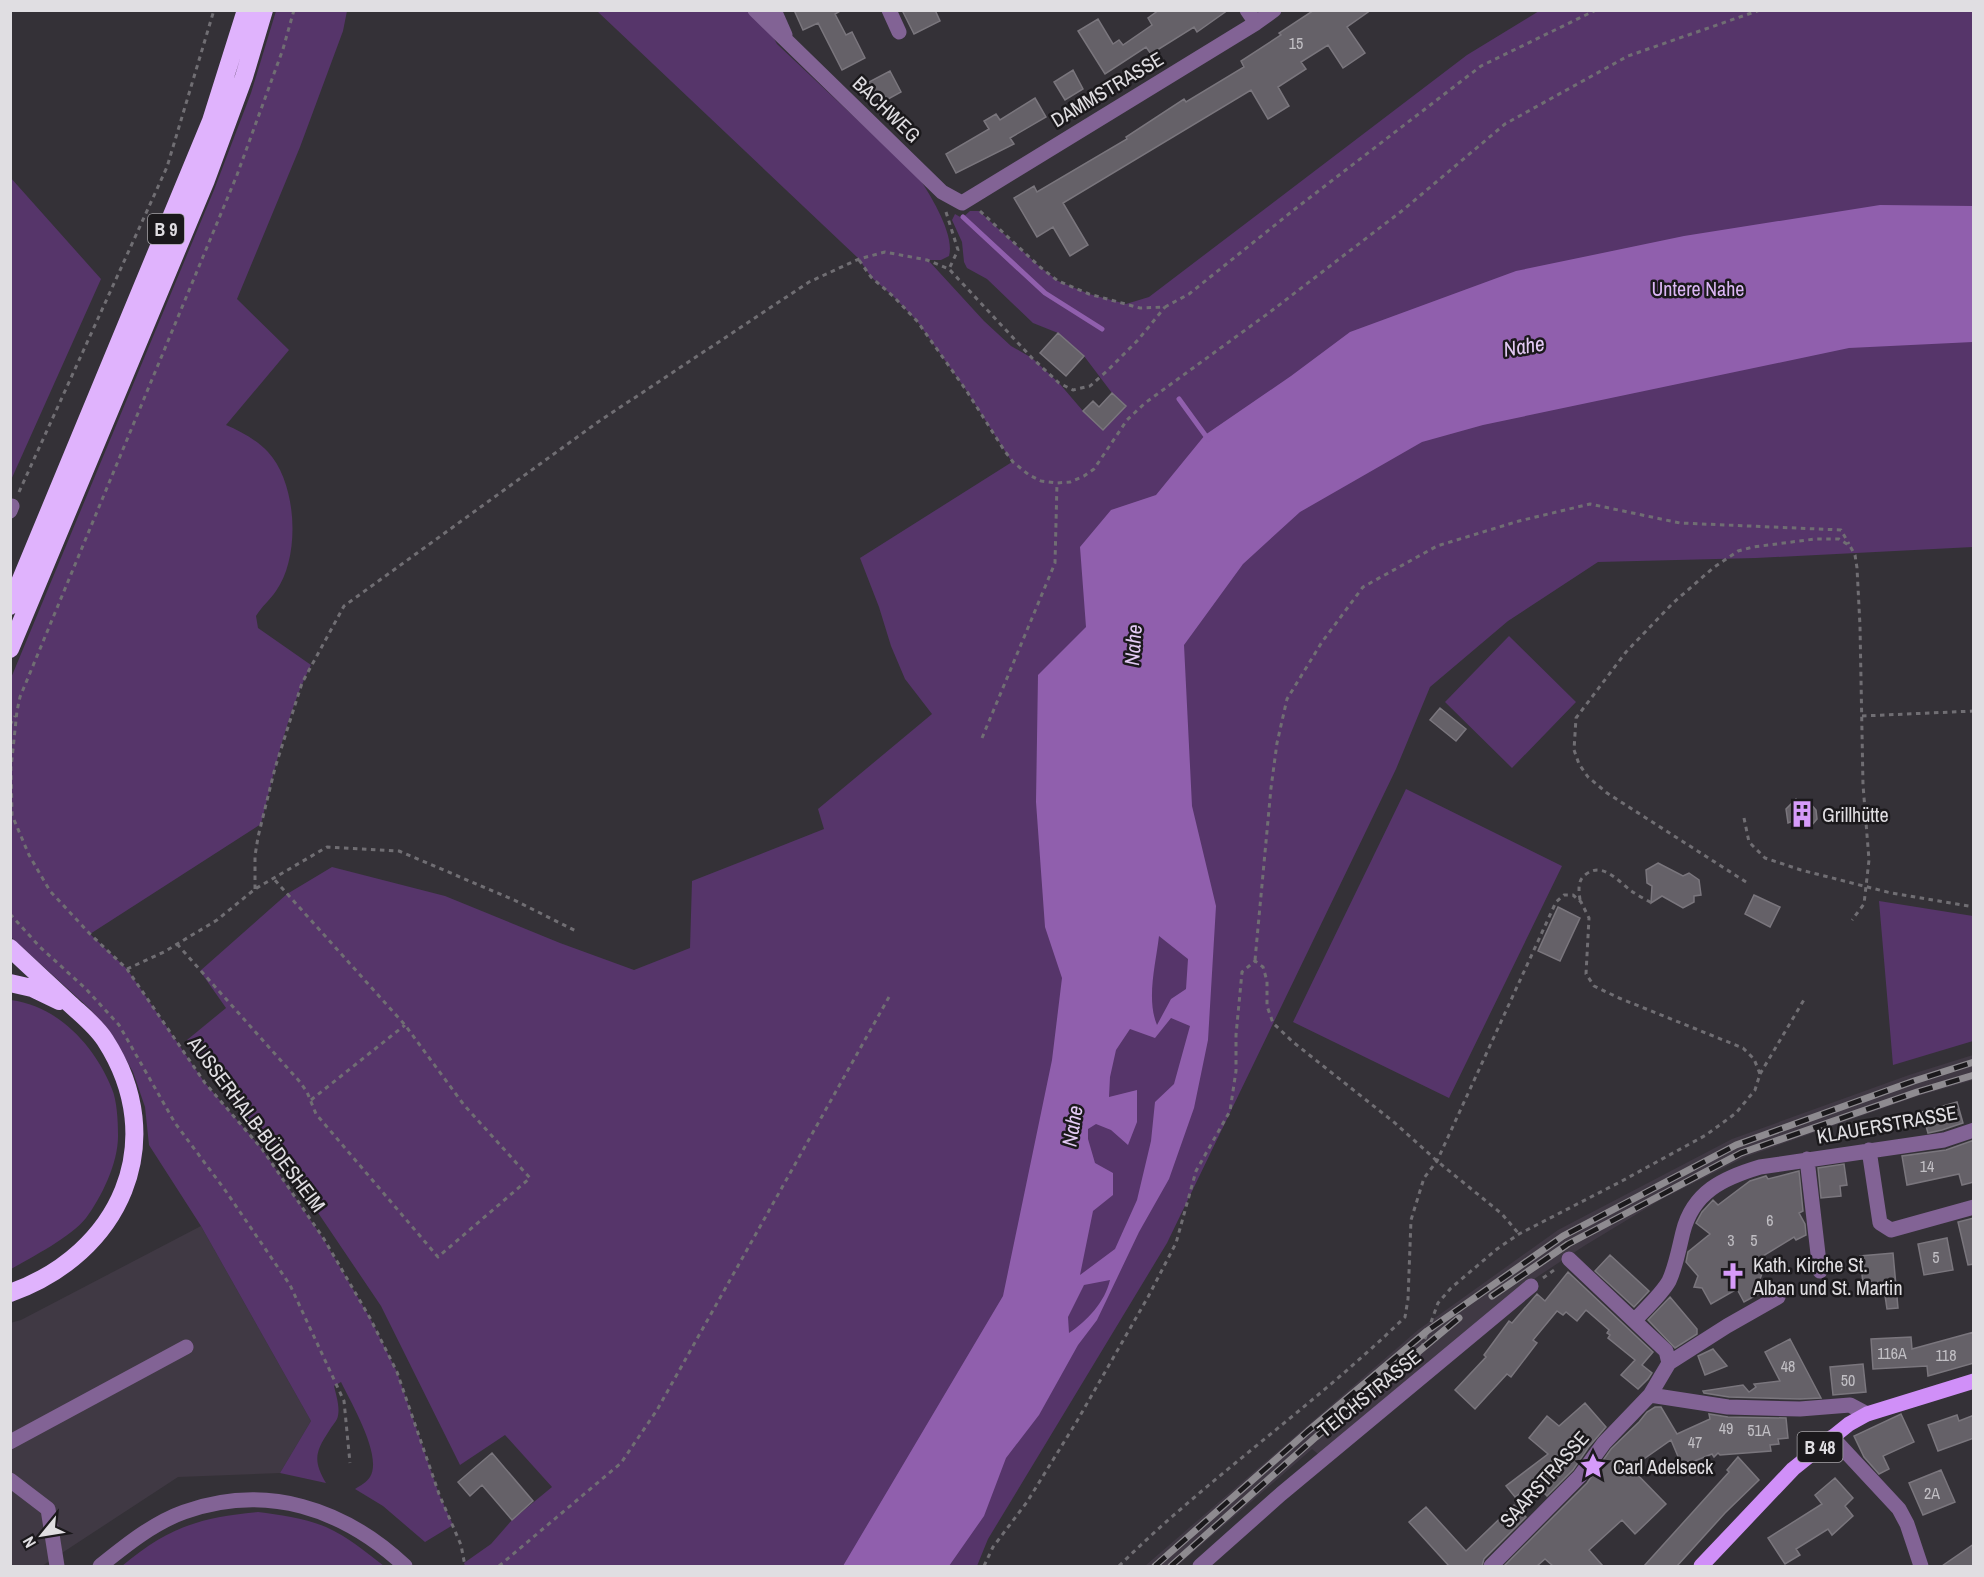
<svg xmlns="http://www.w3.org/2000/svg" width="1984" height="1577" font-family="'Archivo Narrow',sans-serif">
  <rect width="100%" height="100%" fill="#343137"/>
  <path fill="#403944" d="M1973,1055V1080L1918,1096L1745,1157L1660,1200L1584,1246L1534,1279L1423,1370L1390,1394L1318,1454L1312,1449L1177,1566H1145L1418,1330L1558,1230L1732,1139L1909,1075Z
    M201,1226L311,1421L280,1473L178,1477L42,1566H11L10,1323L21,1320Z"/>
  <path fill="#56356a" d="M276,11H347L343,31L300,147L237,299L289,350L226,425C240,431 257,440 268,452C297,483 301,556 276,591C270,600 262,606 256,616L258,628L311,665C287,713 274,772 261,824L90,934L127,969L205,1083L262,1149L324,1240L370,1318L397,1372L439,1494L453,1525L425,1542L383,1506L355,1489C360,1486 367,1482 370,1477C383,1456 351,1403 341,1382L334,1386C336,1395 341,1409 337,1419C335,1423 331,1427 329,1431C315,1452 313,1461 326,1483L280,1473L311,1421L201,1226L149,1145L145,1107L133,1072L114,1038L90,1009L11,937V678L214,190L251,93Z
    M597,11H755L763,19L777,44L919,178C931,196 955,235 949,256L941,260H928L984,321L1011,346L1032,358L1059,383L1083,411L1103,430L1126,406L1112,393L1084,356L1058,333L1033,323L987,279L967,268L964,262L962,242L952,220L955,214L962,218L970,211H979L1040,267L1058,281L1089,294L1126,304L1149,297L1467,55L1539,11H1973V547L1756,558L1598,562L1508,621L1430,687L1396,769L1167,1243L988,1539L977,1566H465L464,1563L491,1544L512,1520L552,1487L505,1435L460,1465L381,1306L273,1146L214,1079L187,1040L226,1008L200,971L287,894L332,867L445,896L560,943L634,970L690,948L692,881L824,829L818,809L932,714L905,679L891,646L879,607L860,558L1012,462L966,390L917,321L894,297L871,277L859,259Z
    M10,177L101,279L11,480H10Z
    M1509,636L1576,702L1512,768L1445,702Z
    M1406,789L1562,866L1449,1098L1293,1022Z
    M1879,901L1973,916V1041L1893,1065Z
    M11,1000C58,1006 95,1046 112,1089C117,1101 118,1121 118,1134C119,1161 102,1197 86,1218C71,1237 32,1257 11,1269Z
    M258,1512C280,1515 305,1518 326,1527C348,1537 366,1552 384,1566H122C167,1528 200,1517 258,1512Z"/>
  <path fill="#905fad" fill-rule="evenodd" d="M1880,205L1973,206V342L1849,348L1483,425L1422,442L1300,512L1243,564L1184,645L1192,806L1216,906L1208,1040L1194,1108L1169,1179L1139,1232L1097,1320L1078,1345L1039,1415L1006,1458L984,1516L949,1566H843L1003,1296L1052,1060L1062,978L1045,927L1036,802L1038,675L1086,627L1080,547L1111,510L1156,495L1205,435L1291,376L1350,332L1516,271L1684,236ZM1159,936L1188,959L1186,989L1171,999L1157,1025C1146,999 1156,963 1159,936ZM1171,1018L1190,1026L1174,1084L1155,1102L1151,1141L1137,1200L1115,1249L1080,1275L1093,1211L1113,1195V1173L1095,1163L1088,1139V1129L1096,1124L1111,1130L1128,1145L1137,1122V1090L1109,1097L1110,1077L1116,1050L1130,1029L1155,1038ZM1110,1280C1105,1302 1087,1321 1069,1333L1068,1317L1084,1285Z"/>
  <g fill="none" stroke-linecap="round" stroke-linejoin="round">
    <path stroke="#905fad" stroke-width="5" d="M963,217L1045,293L1102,329
      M1179,399L1208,439"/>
  </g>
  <path fill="#656168" stroke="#7a767d" stroke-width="1.5" d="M794,10H842L835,14L846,35L852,32L865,58L842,70L818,23L803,30Z
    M902,10H935L940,21L914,34Z
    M1159,10H1228L1197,32L1194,27L1151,54L1146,47L1105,74L1078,31L1098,19L1113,44L1119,40L1123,45L1152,25L1148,18Z
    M1314,10H1371L1347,27L1365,53L1343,68L1328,45L1301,62L1306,69L1278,87L1289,106L1268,119L1251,90L1063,203L1088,245L1070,256L1053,227L1037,237L1014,198L1034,186L1037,192L1127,139L1126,137L1184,99L1186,102L1244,67L1241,61L1281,35L1279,33Z
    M1073,70L1083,89L1065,100L1054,82Z
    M890,71L901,92L881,103L869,82Z
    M1035,98L1046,117L1010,138L1014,144L956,173L946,154L989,129L984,121L996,114L1000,120Z
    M1058,333L1084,356L1066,376L1040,353Z
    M1112,393L1126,406L1103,430L1083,411L1093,401L1099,407Z
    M1440,708L1466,729L1456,741L1430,720Z
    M1796,799L1799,803L1809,802L1816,810L1817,819L1811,826L1802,828L1793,821L1788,823L1786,809Z
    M1658,863L1683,876L1689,873L1699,880L1701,895L1694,896V902L1683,908L1662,896L1651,903L1652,886L1647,883L1646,870Z
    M1754,895L1780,907L1770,927L1745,914Z
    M1558,907L1580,918L1560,961L1538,951Z
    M1957,1102L1963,1123L1942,1130L1928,1133L1922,1112Z
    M1974,1140V1182L1962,1185L1959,1174L1907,1185L1902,1156L1946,1150Z
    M1844,1164L1847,1185L1840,1186L1841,1196L1821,1198L1818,1168Z
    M1799,1171L1803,1211L1799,1213L1805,1224L1806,1235L1796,1240L1794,1237L1758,1259L1764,1268L1759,1282L1764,1291L1744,1302L1737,1289L1711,1304L1702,1288L1694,1287L1698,1276L1686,1262L1688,1252L1710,1234L1696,1223L1702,1212L1713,1200L1718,1205L1750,1181L1766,1176L1768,1179Z
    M1974,1218V1264L1968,1265L1958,1222Z
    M1947,1238L1953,1270L1924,1275L1918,1244Z
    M1893,1253L1898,1308L1887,1309L1883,1282L1863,1284L1860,1256Z
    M1610,1255L1649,1291L1634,1307L1595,1271Z
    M1568,1272L1653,1352L1642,1365L1652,1373L1648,1379L1638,1389L1621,1375L1635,1360L1608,1338L1610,1335L1607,1333L1609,1330L1586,1310L1577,1321L1566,1312L1563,1315L1557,1311L1533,1340L1537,1343L1511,1377L1507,1374L1475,1409L1455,1390L1486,1357L1484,1355L1509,1321L1512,1323L1537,1294L1545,1301Z
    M1670,1297L1697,1329V1334L1675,1348L1648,1320Z
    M1974,1332V1363L1928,1376L1927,1366L1873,1369L1871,1339L1911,1337L1912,1349Z
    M1790,1339L1821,1398L1800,1399L1729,1397L1704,1393L1703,1391L1743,1385L1749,1392L1756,1387L1754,1384L1780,1381L1765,1352Z
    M1713,1349L1727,1366L1705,1375L1698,1356Z
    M1863,1364L1866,1392L1833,1395L1830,1367Z
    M1585,1403L1606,1427L1587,1449L1588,1448L1573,1470L1547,1496L1534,1483L1515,1497L1506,1486L1548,1454L1529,1438L1547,1416L1559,1426Z
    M1655,1407H1661L1677,1434L1710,1419L1709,1414L1728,1417L1786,1418L1788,1438L1778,1439L1779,1444L1770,1445L1771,1451L1720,1455L1718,1453L1714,1457L1712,1454L1682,1466L1671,1440L1631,1468L1666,1504L1635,1534L1622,1520L1589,1550L1603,1566H1553L1545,1559L1537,1566H1504L1587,1483L1611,1449L1639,1422L1647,1412Z
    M1901,1414L1914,1442L1883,1456L1889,1469L1879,1474L1864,1457L1854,1436Z
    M1957,1415L1959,1421L1974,1415V1438L1938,1451L1928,1425Z
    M492,1453L533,1501L512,1520L482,1485L470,1496L458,1482Z
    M1738,1457L1759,1480L1725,1513L1677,1566H1644L1729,1472L1727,1470Z
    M1941,1470L1955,1502L1923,1515L1909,1483Z
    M1835,1478L1853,1498L1845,1506L1853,1516L1832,1535L1828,1529L1796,1549L1800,1555L1785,1564L1768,1538L1822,1504L1815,1495Z
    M1514,1505L1526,1517L1484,1559L1482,1566H1449L1409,1522L1426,1507L1466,1551Z
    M1974,1544V1566H1942Z"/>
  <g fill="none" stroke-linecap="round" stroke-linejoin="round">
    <path stroke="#706e73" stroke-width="3" stroke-dasharray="4.5 4.5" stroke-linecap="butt" d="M294,10L283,49L237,175L20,697L17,711L11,768L12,815L29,855L50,891L90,934L127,969L205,1083L262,1149L324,1239L370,1318L397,1372L439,1494L461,1545L465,1566
      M980,211L1040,267L1058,281L1089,294L1140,308L1165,307L1189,294L1295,209L1481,66L1596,10
      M946,212L958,250L949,269
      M859,260L871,277L894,297L917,321L966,390L1004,450L1013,462L1029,475L1041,481L1057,483L1070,482L1084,476L1094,469L1127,420L1145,403L1270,312L1403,210L1505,124L1628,56L1760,10
      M19,492L167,167L214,10
      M1862,716L1974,711
      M10,725L15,716
      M982,738L1055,563L1057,483
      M1744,818L1749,842L1765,858L1801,870L1891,893L1974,907
      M1746,882L1607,793L1588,777L1579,764L1574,750L1576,718L1626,652L1673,603L1713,568L1738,551L1753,547L1815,539H1839L1850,546L1855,555L1857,568L1860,626L1863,785L1869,860L1864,904L1852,920
      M255,889V856L258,837L275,768L302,683L344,606L598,422L809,282L859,259L885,252L927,260L949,269L1032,358L1059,383L1073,390L1090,386L1108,370L1138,340L1165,307
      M1580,900C1579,891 1577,881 1585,875C1602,861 1617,880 1630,890C1637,895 1646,900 1654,904
      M10,914L40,947L86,989L119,1025L175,1123L225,1190L290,1285L344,1401L350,1463
      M177,944L300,1082L307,1092L316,1114L438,1257L530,1178L464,1105L405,1025L273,878
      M1255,960L1271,788L1277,743L1287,699L1322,642L1363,587L1437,546L1519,521L1590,504L1680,523L1841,530L1849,544
      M127,969L164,952L217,920L255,889L327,847L399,851L514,900L576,931
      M1760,1074L1805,998
      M311,1100L405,1025
      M1543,1278L1557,1268
      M499,1566L621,1463L657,1410L889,997
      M984,1566L993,1547L1027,1502L1077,1421L1148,1297L1176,1243L1196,1171L1230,1111L1236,1071V1035L1242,972L1255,961L1263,967L1267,981V1006L1273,1023L1293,1042L1395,1123L1437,1161L1502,1214L1519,1234
      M1119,1566C1209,1477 1315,1405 1405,1317L1408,1299L1411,1220L1424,1178L1437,1161L1556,902L1564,895H1573L1581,902L1589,918L1586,974L1594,986L1619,998L1743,1048L1754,1059L1760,1074L1755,1090L1736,1113L1706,1135L1620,1182L1519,1234L1497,1249L1451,1288L1438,1303L1418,1358"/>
    <path stroke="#826395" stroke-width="15" d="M755,10L942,192L962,203L1256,23L1274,10
      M774,10L785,35
      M889,10L899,32
      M1247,10L1256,23
      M10,511L12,506
      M1869,1150L1880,1223L1891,1230L1974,1207
      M1807,1159L1820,1271
      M1569,1259L1666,1351L1669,1363L1650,1395
      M1635,1320C1646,1308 1661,1295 1669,1281C1676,1266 1679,1248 1683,1232C1693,1192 1723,1178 1760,1167L1944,1140L1974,1130
      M1669,1363L1727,1326L1778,1297
      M1832,1437L1899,1509L1907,1524L1921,1566
      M10,1442L186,1347
      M10,1480L48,1509L57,1566
      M100,1566C125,1546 153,1523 184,1512C266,1483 343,1508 405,1566
      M1200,1566L1281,1494L1531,1286
      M1491,1566L1580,1476L1604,1443L1650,1395L1728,1407L1800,1409L1850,1405L1867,1414"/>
    <path stroke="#d08ff8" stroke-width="15" d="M1701,1566L1793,1469L1849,1424L1867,1414L1974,1381"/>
    <path stroke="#e0b3fd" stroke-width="18" d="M10,606L211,121L246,10
      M10,649L206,180L244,77L264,10
      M10,948C30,967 50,985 70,1004C83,1016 96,1026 105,1040C171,1142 120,1254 10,1293
      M10,983L32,988L59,1001"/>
    <defs>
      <path id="rail" d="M1492,1296L1568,1244L1741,1153L1917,1092L1974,1075
        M1155,1566L1308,1431L1427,1331L1563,1236L1736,1145L1914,1081L1974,1062
        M1171,1566L1316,1437L1459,1318"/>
    </defs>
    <use href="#rail" stroke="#8e8b90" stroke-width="7"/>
    <use href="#rail" stroke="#1b191c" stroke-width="4.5" stroke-dasharray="14" stroke-linecap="butt"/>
  </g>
  <defs>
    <symbol id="building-bare" viewBox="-9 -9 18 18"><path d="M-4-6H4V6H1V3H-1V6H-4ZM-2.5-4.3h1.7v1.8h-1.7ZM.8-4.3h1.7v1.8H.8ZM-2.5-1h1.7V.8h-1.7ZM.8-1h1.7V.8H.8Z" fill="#d69bfa" stroke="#1b191c" stroke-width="2.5" paint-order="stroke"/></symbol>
    <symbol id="church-bare" viewBox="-9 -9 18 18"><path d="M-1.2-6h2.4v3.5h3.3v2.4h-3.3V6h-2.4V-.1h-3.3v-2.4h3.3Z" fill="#d69bfa" stroke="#1b191c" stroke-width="2.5" paint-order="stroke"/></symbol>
    <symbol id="sight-bare" viewBox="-9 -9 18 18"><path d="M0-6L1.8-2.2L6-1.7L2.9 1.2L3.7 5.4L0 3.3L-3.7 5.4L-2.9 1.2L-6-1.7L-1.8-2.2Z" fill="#d69bfa" stroke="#1b191c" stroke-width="2.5" paint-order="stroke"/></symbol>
  </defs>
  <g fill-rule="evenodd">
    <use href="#building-bare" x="1783" y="795" width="38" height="38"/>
    <use href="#church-bare" x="1714" y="1257" width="38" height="38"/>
    <use href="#sight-bare" x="1574" y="1447" width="38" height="38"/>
  </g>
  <g text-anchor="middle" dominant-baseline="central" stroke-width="5" stroke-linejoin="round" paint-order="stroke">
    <g font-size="16" fill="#c1bfc4">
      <text x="1296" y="43">15</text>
      <text x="1927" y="1166">14</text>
      <text x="1770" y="1220">6</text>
      <text x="1731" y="1240">3</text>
      <text x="1754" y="1240">5</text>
      <text x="1936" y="1257">5</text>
      <text x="1892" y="1353">116A</text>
      <text x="1946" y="1355">118</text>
      <text x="1788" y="1366">48</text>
      <text x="1848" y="1380">50</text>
      <text x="1726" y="1428">49</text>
      <text x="1759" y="1430">51A</text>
      <text x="1695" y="1442">47</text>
      <text x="1932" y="1493">2A</text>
    </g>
    <g fill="#1b191c" stroke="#a5a3a7" stroke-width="1.5">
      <rect x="148" y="214" width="36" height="30" rx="4.5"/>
      <rect x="1797.5" y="1432" width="45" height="30" rx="4.5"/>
    </g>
    <g font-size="18" font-weight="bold" fill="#e0dee2">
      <text x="166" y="229">B 9</text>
      <text x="1820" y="1447">B 48</text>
    </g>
    <g font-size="20" fill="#e0dee2" stroke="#1b191c">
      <text transform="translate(1107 89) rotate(-31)">DAMMSTRASSE</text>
      <text transform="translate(887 109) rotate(44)">BACHWEG</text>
      <text transform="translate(257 1124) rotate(53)">AUSSERHALB-BÜDESHEIM</text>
      <text transform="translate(1887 1124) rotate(-10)">KLAUERSTRASSE</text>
      <text transform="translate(1369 1393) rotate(-39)">TEICHSTRASSE</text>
      <text transform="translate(1544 1479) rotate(-48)">SAARSTRASSE</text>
    </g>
    <g font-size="20" fill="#ddb8f6" stroke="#1b191c">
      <text x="1698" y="288">Untere Nahe</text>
    </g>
    <g font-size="20" fill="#e0dee2" stroke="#1b191c" text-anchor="start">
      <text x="1822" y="814">Grillhütte</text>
      <text x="1753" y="1264">Kath. Kirche St.<tspan x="1753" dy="23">Alban und St. Martin</tspan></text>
      <text x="1613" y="1466">Carl Adelseck</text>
    </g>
    <g font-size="21" font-style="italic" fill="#e4cbf5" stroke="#1b191c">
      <text transform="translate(1524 346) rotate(-9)">Nahe</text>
      <text transform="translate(1133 645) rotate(-86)">Nahe</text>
      <text transform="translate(1072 1126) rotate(-81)">Nahe</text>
    </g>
  </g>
  <rect width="1984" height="1577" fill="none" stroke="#e0dee2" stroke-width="24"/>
  <g transform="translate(42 1535) rotate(240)" stroke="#1b191c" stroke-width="4.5" paint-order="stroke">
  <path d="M0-4.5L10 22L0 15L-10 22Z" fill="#e0dee2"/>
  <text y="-9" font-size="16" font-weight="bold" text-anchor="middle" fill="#e0dee2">N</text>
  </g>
</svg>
